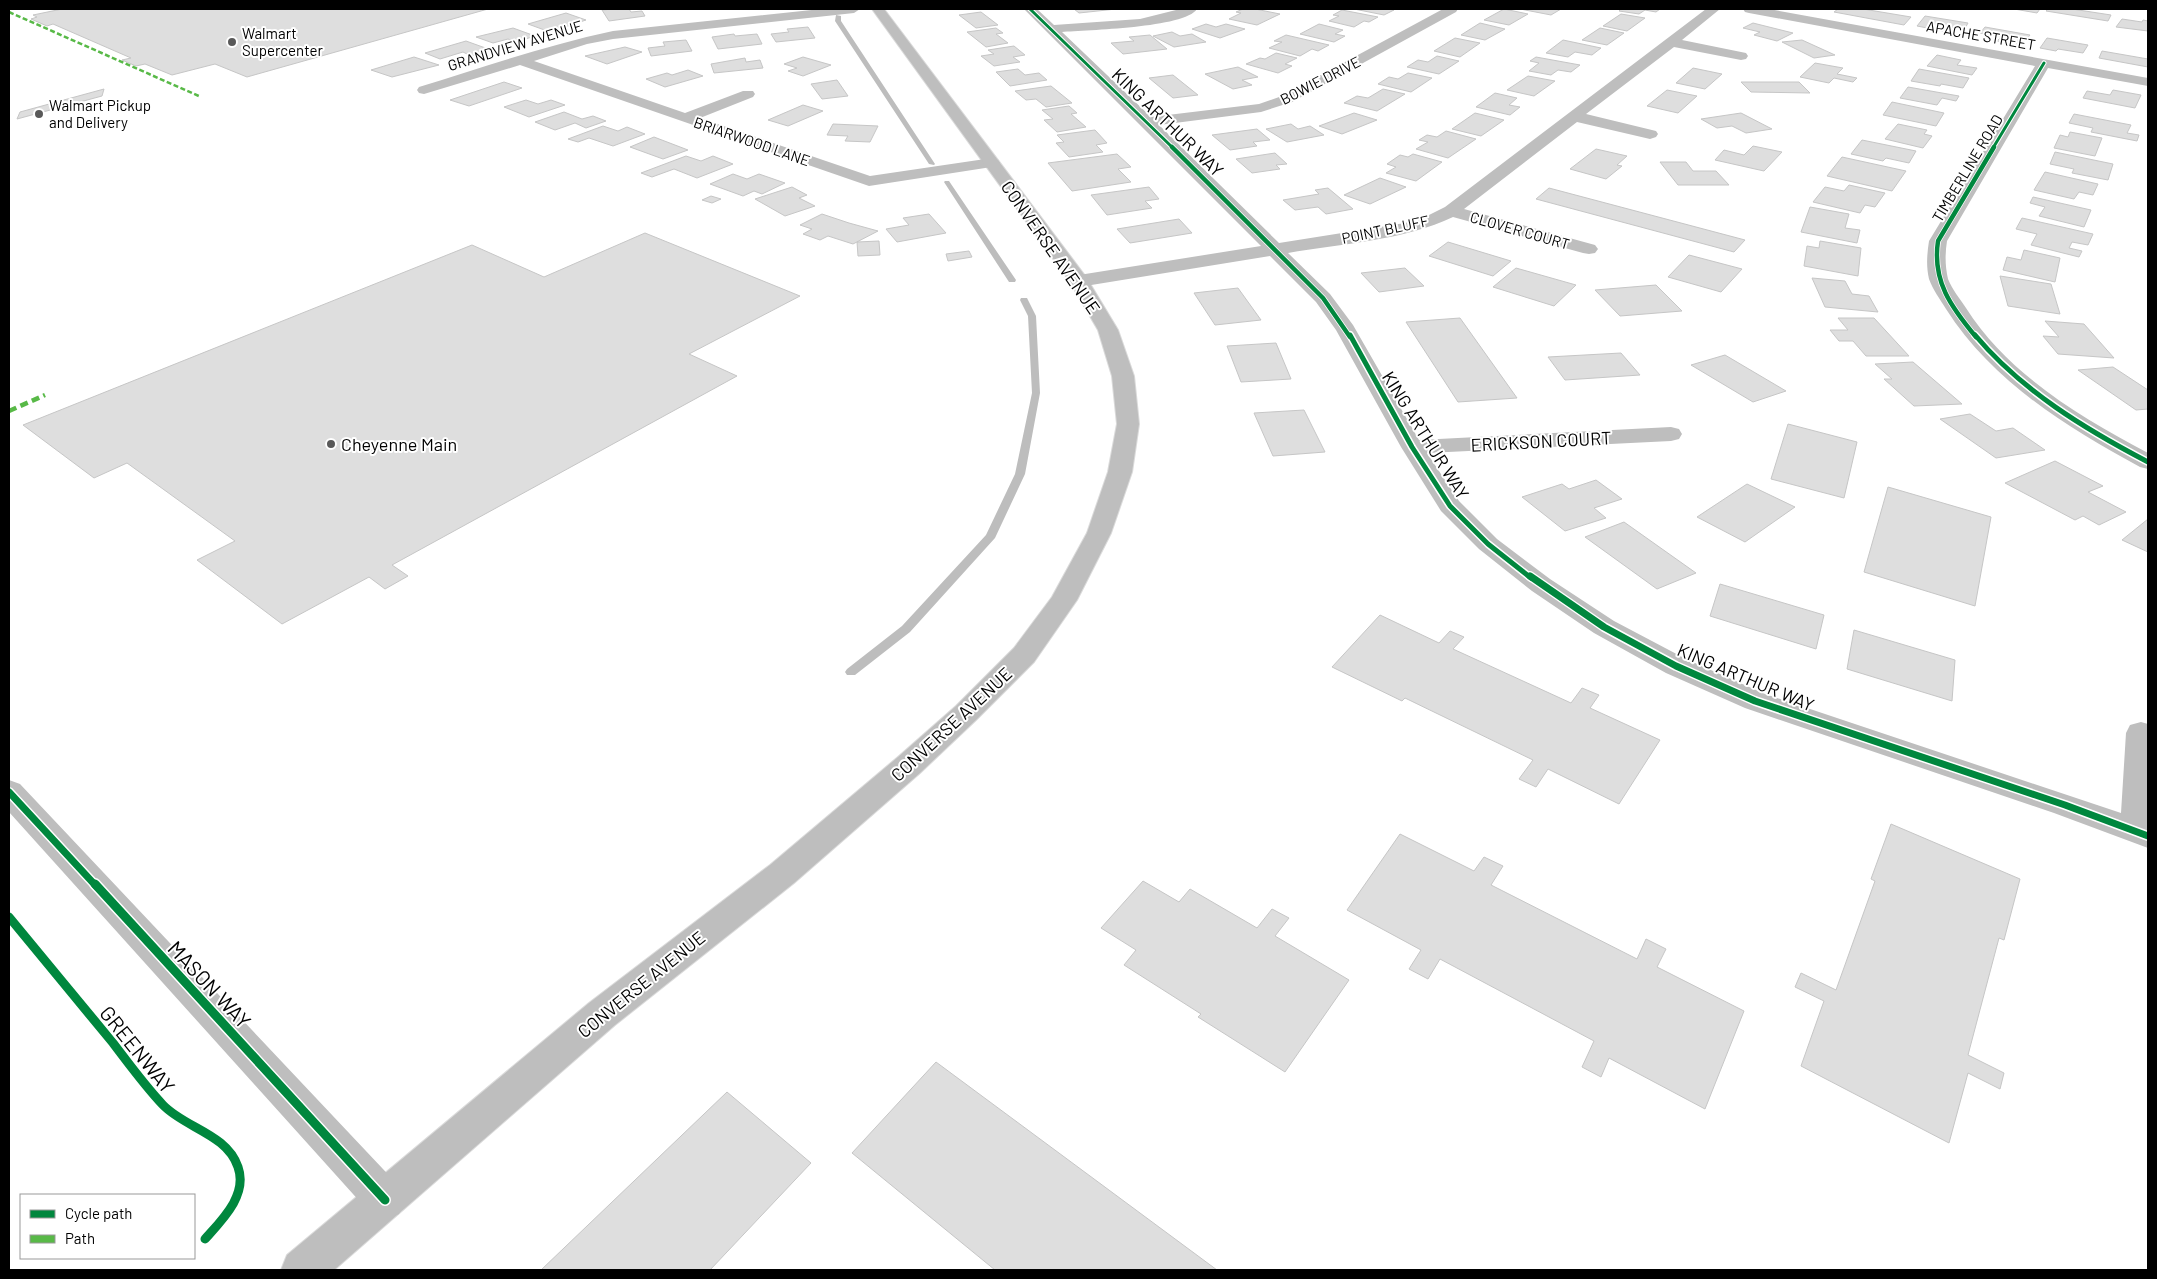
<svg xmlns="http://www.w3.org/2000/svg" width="2157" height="1279" font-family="Barlow,sans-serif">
  <rect width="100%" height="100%" fill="#fff"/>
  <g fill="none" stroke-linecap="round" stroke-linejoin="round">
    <path fill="#bdbdbd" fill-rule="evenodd" d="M836,15L841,16V21L935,164L934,165L929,164L835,21Z
      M945,181H949L1016,280L1015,282H1009L944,182Z
      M1021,298H1027L1036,316L1040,393L1025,474L995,538L910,632L855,675H847L845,672L847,669L902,626L986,535L1015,474L1032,393L1028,316L1020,300Z"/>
  </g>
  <path fill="#dedede" stroke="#c6c6c6" d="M62,9H488L247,77L215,64L172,75L145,64L136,66L122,60L131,58L53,24L47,26L31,19L37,17L33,15Z
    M613,9H629L631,12L642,11L645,16L609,21L602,10Z
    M1074,9H1116L1079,13Z
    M1243,9H1255L1280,14L1257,25L1229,19L1241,13L1236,12Z
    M1354,9H1387L1394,10L1384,15Z
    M1504,9L1528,14L1509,25L1484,20Z
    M1520,9H1561L1551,15Z
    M1621,9H1660L1656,12L1645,10L1639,14L1619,11Z
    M1838,9H1863L1911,17L1904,25L1834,12Z
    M2014,9H2040L2037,13Z
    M2048,9H2072L2111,15L2108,21L2046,11Z
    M1342,10L1378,17L1369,22L1364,21L1354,27L1329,21L1339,16L1333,15Z
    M981,12L998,25L976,28L959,15Z
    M566,13L586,20L550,32L528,24Z
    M1621,14L1645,18L1627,31L1603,26Z
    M1925,16L1968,23L1964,30L1951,27L1948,32L1917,26Z
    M2122,19L2142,22L2143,20L2148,21V31L2116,27Z
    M1480,23L1505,29L1485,40L1461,35Z
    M1753,23L1793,33L1777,41L1754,35L1760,32L1743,28Z
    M1206,24L1216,27L1226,24L1245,29L1220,38L1192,29Z
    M1319,24L1343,30L1335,34L1345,36L1334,42L1300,34Z
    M808,27L815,38L776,42L771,34L789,32L787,29Z
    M1985,27L2030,35L2022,45L1997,41L2001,37L1980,33Z
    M513,28L535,36L516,42L508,39L493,43L476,37Z
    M996,28L1003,33L996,34L1008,43L986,47L967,32Z
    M1600,28L1624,33L1607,45L1582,40Z
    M1172,32L1180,36L1192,34L1206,42L1174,47L1153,36Z
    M734,34L735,36L757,34L762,44L718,49L712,37Z
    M1150,35L1167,49L1123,54L1111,43L1134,41L1129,37Z
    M1286,35L1329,45L1318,51L1312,49L1300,56L1269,48L1282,42L1274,41Z
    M1455,38L1480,43L1460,57L1434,51Z
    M2047,38L2088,45L2083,53L2058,49L2056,51L2040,48Z
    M686,40L692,51L651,56L648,48L665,46L663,42Z
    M1563,40L1601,48L1592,55L1575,52L1568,57L1546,53Z
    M1802,40L1835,55L1814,58L1782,42Z
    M466,41L491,50L471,56L463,52L440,59L425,53Z
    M1014,46L1025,55L1013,57L1020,62L994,66L981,56L994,54L988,50Z
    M625,47L642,52L607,64L585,56Z
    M2102,51L2148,59V67L2099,58Z
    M1276,53L1297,58L1285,64L1292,66L1278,73L1246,64L1260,58L1265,59Z
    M1937,55L1961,60L1957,65L1977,68L1972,75L1927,66Z
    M1437,56L1459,61L1439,74L1407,67L1418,60L1428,62Z
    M414,57L439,65L392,77L371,70Z
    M803,57L831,65L803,76L788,71L797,68L784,64Z
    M1536,57L1580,65L1571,72L1558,70L1551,75L1529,71L1539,63L1530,61Z
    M745,58L746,62L760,60L763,68L714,73L711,64Z
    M1815,63L1843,68L1837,74L1857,78L1853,82L1834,78L1829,83L1800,77Z
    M1238,67L1258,77L1242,80L1252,85L1233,89L1205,74Z
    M1693,68L1722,74L1705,89L1676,83Z
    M1018,69L1025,75L1039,73L1047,80L1010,86L996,72Z
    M1919,69L1969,78L1963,88L1941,84L1940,86L1911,81Z
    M688,70L703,76L665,87L646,79L667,73L672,75Z
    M1408,73L1432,78L1411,92L1378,84L1389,77L1398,79Z
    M1173,75L1198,95L1173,98L1149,78Z
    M1528,76L1555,81L1534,96L1507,90Z
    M837,80L848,96L822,99L811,84Z
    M504,82L522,88L469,106L450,100Z
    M1741,82H1799L1810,93L1751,92Z
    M1051,86L1072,103L1046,107L1036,99L1026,100L1015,91Z
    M1908,87L1959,96L1956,101L1942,98L1937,105L1900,98Z
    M104,89L102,96L17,119L20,112Z
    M1383,89L1405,94L1377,111L1344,103L1357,96L1368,98Z
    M1667,90L1697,96L1678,113L1647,106Z
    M2113,90L2141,95L2135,108L2083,98L2087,91L2110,95Z
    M1495,93L1517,98L1509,105L1520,107L1510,115L1476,107Z
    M526,100L538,104L551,100L565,105L529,117L504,107Z
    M1892,102L1944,113L1936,126L1883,115Z
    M803,105L823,111L788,126L768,120Z
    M1069,106L1077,113L1071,114L1086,127L1057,132L1044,120L1053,119L1042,110Z
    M564,112L582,119L593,116L606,121L586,128L575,123L555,130L535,122Z
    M1354,113L1377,120L1342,134L1319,126Z
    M1475,113L1504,120L1481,136L1452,129Z
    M1741,113L1772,129L1746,133L1732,126L1717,128L1701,119Z
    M2074,114L2131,125L2127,133L2139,135L2137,141L2091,132L2093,128L2069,123Z
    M833,124L878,126L870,142L845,141L848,136L827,135Z
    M1291,124L1298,129L1310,126L1324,135L1287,142L1266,129Z
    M1898,124L1927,130L1924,134L1932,136L1923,148L1885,139Z
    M603,126L618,131L627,127L645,134L613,146L589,138L578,142L568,139Z
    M1257,129L1270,140L1253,142L1257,146L1230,150L1212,135Z
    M1095,130L1107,143L1096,145L1103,152L1069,157L1056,143L1064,142L1057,135Z
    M1446,131L1476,139L1448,158L1416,149L1428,142L1419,140L1427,135L1437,137Z
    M2070,132L2102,138L2095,156L2054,148L2060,135L2068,137Z
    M654,137L688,150L663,159L630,147Z
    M1862,140L1916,151L1909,163L1886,158L1883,161L1851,154Z
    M1753,146L1782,152L1764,171L1715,160L1724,150L1744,155Z
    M1596,149L1627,156L1617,165L1622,166L1606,179L1570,169Z
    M2055,152L2113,164L2108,180L2072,173L2074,169L2050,164Z
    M1275,153L1287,164L1276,165L1280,169L1252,173L1236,159Z
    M1117,154L1131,167L1118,169L1131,182L1072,191L1048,163Z
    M1413,154L1442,162L1416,181L1386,173L1396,167L1387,164L1400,155L1408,157Z
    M686,156L701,161L713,156L733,164L697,178L674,169L652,177L641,173Z
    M1842,157L1906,171L1892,191L1827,176Z
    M1660,162H1686L1693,171H1716L1729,185H1678Z
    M2045,172L2098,184L2093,195L2079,192L2074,199L2034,190Z
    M733,174L747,179L759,174L785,183L762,194L754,191L743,196L710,184Z
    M1380,178L1406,187L1370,204L1344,195Z
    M1849,185L1885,193L1875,207L1865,205L1860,213L1813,202L1825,187L1844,191Z
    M792,187L807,195L799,198L815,206L785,216L755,199Z
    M1149,187L1159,199L1145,201L1152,208L1107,215L1091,195Z
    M1328,188L1353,209L1326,214L1318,207L1295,210L1283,200L1319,194L1315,190Z
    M1549,188L1745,240L1734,252L1536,199Z
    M711,196L721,199L712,203L702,200Z
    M2033,197L2091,210L2084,227L2039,216L2045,207L2030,203Z
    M1810,207L1849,214L1845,228L1860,230L1857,243L1801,232Z
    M822,214L849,223L878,231L853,244L828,236L820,240L803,234L812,229L800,225Z
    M929,214L946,233L897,242L886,229L909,225L903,218Z
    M2022,218L2093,234L2088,245L2072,242L2069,248L2082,251L2079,257L2031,245L2037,234L2016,229Z
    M1179,219L1192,233L1130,243L1117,229Z
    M645,233L800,296L689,354L737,376L392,565L408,576L385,589L369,577L282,624L197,560L235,541L127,463L94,478L23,425L472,245L544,277Z
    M879,241L880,255L858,256L857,242Z
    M1820,241L1861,248L1858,276L1804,266L1807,246L1819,248Z
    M1448,242L1511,261L1493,276L1429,256Z
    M2024,250L2060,258L2055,282L2003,270L2007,257L2021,260Z
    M969,251L972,257L948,261L946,254Z
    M1689,255L1742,269L1721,292L1668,277Z
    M1405,268L1424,286L1379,292L1361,273Z
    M1516,268L1576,285L1554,306L1493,287Z
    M2000,276L2051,284L2060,314L2008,306Z
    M1812,278L1845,281L1852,294L1869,296L1878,312L1825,307Z
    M1656,285L1682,311L1620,316L1595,290Z
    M1238,288L1261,320L1215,325L1194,293Z
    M1460,318L1517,398L1458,402L1406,322Z
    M1838,318H1874L1909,356H1866L1853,341H1839L1830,330H1848Z
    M2045,321L2084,324L2114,358L2058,354L2043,336L2059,337Z
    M1276,343L1291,379L1241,382L1227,346Z
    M1621,353L1640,375L1565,380L1548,357Z
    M1725,355L1786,391L1753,402L1691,365Z
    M1913,362L1962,404L1914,406L1884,379H1892L1875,364Z
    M2113,367L2148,390V409L2136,410L2078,370Z
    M1304,410L1325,452L1273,456L1254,413Z
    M1970,414L1996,431L2013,428L2045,450L1996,458L1940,419Z
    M1788,424L1857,442L1844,498L1771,479Z
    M2055,461L2103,486L2088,492L2126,512L2099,525L2083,516L2075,520L2005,483Z
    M1596,480L1622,499L1594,508L1606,518L1565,531L1522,497L1562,484L1569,489Z
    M1747,484L1795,507L1745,542L1697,517Z
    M1888,487L1991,517L1975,606L1864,572Z
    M2148,519V552L2122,540Z
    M1624,522L1696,573L1657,589L1585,537Z
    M1720,584L1824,615L1816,649L1710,616Z
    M1380,615L1439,643L1450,631L1464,637L1453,649L1571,703L1582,688L1599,695L1590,708L1660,740L1619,804L1548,769L1536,787L1519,779L1533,760L1405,698L1402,701L1332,667Z
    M1854,630L1955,660L1952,701L1847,669Z
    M1891,824L2020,879L2004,940L1999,938L1968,1055L2004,1073L2000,1089L1968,1073L1949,1143L1801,1066L1824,1001L1795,987L1801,973L1836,990L1875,881L1871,879Z
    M1400,834L1474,871L1484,857L1503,866L1491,885L1637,959L1646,939L1666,949L1657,967L1744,1011L1705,1109L1609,1058L1601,1077L1582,1067L1594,1041L1440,959L1428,979L1409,969L1421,950L1347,910Z
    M1143,881L1179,902L1190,889L1257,928L1272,909L1289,918L1275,936L1349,980L1285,1072L1198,1017L1201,1014L1124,965L1136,950L1101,928Z
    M936,1062L1217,1270H995L852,1153Z
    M727,1092L811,1163L710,1270H541Z"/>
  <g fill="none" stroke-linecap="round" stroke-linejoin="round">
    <defs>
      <path id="major" d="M872,9H884L1086,277L1118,330L1134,376L1139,424L1132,472L1111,533L1077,600L1034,662L976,720L920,773L794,883L615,1025L334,1270H281L287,1255L589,1003L770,865L898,757L956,706L1014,648L1052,597L1087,533L1108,472L1117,424L1112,376L1098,330L1070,282Z"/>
    </defs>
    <use href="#major" stroke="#dbdbdb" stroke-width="2"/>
    <path fill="#bebebe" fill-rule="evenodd" d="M821,9H860L854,13L613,39L587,44L534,61L685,113L743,91H753L755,94L753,97L700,118L870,176L992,158L998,160L1000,163L998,166L869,186L520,65L424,94L419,93L417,90L419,87C484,67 547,45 613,31Z
      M1024,9H1037L1054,25L1140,19L1180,9H1197C1185,28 1086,30 1062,32L1151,117L1259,104L1282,96L1443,9H1458L1456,12L1292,102L1261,112L1159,125L1279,243L1405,223L1425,217L1445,207L1706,9H1720L1682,40L1746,53L1748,56L1746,59L1741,60L1674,47L1586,114L1656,131L1658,134L1656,137L1650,139L1577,122L1464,209L1595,245L1598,249L1595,253L1589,254L1583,253L1453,217C1406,240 1340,244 1288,253L1330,294L1353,325L1419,440L1671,427L1679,429L1682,434L1679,439L1671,441L1427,453L1459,501L1497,539L1550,579L1614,621L1686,659L1765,694L2121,813L2126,733L2130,725L2141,722L2148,724V848L2054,813L1745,708L1666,673L1594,633L1532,591L1479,549L1441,511L1401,447L1336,330L1316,302L1270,256L1079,287L1072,285L1069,281L1072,277L1079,275L1261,246Z
      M1743,9H1769L2148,78V86L2048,68L1947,241C1945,254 1945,266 1948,279C1952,289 1960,299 1966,308C2008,374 2080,417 2148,453V469L2140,467C2066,427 1992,381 1946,309C1940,299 1933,290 1929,279C1926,266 1927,254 1929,241L2035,66L1749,13L1745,12Z
      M9,780L20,784L399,1186L405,1200L399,1214L385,1220L371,1214L9,812Z"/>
    <use href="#major" fill="#bebebe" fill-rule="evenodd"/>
    <path stroke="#58b947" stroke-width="2.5" stroke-dasharray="5 2.5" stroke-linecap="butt" d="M9,12L201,97"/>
    <path stroke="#58b947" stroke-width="4.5" stroke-dasharray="8 4.5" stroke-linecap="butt" d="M9,411L45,395"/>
    <defs>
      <path id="cycleway-far4" d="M1030,9L1173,148
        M1993,148L2044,63"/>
      <path id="cycleway-far3" d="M1172,147L1323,298L1350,337
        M1976,337C1951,307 1932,281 1938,241L1994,147"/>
      <path id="cycleway-far2" d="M1350,335L1412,447L1450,506L1488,544L1531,578
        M1975,335C2022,391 2085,429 2148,462"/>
      <path id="cycleway-far1" d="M1530,576L1604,627L1676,666L1755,701L2065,805L2148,836
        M9,792L96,886"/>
      <path id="cycleway" d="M95,884L385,1200
        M9,917C44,959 78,1001 113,1043C129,1064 145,1086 163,1105C185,1128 227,1134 238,1167C248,1195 222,1220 205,1239"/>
    </defs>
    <use href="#cycleway-far4" stroke="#fff" stroke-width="5"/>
    <use href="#cycleway-far3" stroke="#fff" stroke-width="6"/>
    <use href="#cycleway-far2" stroke="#fff" stroke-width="8"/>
    <use href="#cycleway-far1" stroke="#fff" stroke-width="10"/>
    <use href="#cycleway" stroke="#fff" stroke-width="12"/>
    <use href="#cycleway-far4" stroke="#00873e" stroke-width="3"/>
    <use href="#cycleway-far3" stroke="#00873e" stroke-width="4.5"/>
    <use href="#cycleway-far2" stroke="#00873e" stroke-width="5"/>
    <use href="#cycleway-far1" stroke="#00873e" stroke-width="7"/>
    <use href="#cycleway" stroke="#00873e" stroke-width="9"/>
  </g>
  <g fill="#595959" stroke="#fff" stroke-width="2">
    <circle cx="232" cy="42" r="5"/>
    <circle cx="39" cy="114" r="5"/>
    <circle cx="331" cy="444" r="5"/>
  </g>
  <g text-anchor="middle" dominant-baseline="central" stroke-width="4" stroke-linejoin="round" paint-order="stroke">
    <g font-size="15" fill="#000" stroke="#fff" text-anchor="start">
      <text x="242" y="33">Walmart<tspan x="242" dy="17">Supercenter</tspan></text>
      <text x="49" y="105">Walmart Pickup<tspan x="49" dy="17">and Delivery</tspan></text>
    </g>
    <g font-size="15" fill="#000" stroke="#fff">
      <text transform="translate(1981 35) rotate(10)">APACHE STREET</text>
      <text transform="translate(515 45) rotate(-17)">GRANDVIEW AVENUE</text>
      <text transform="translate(1320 80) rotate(-27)">BOWIE DRIVE</text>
      <text transform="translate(752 141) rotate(19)">BRIARWOOD LANE</text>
      <text transform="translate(1967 168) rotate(-59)">TIMBERLINE ROAD</text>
      <text transform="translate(1385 229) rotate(-12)">POINT BLUFF</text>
      <text transform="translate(1520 230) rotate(16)">CLOVER COURT</text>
    </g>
    <g font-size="18" fill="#000" stroke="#fff">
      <text transform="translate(1168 122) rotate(44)">KING ARTHUR WAY</text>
      <text transform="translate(1051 247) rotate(55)">CONVERSE AVENUE</text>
      <text transform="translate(1426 435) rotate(58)">KING ARTHUR WAY</text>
      <text transform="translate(1541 441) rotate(-3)">ERICKSON COURT</text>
      <text transform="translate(1746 677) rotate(23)">KING ARTHUR WAY</text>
      <text transform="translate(951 724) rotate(-43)">CONVERSE AVENUE</text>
      <text transform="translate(641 984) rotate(-39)">CONVERSE AVENUE</text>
    </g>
    <g font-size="18" fill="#000" stroke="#fff" text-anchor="start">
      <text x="341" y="444">Cheyenne Main</text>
    </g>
    <g font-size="21" fill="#000" stroke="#fff">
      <text transform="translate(210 984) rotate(47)">MASON WAY</text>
      <text transform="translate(138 1049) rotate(51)">GREENWAY</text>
    </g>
  </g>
  <rect width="2157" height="1279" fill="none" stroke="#000000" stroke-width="20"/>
  <rect x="20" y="1194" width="175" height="65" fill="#ffffff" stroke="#999999"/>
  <rect x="30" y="1210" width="25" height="8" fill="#00873e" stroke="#999999"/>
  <text x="65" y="1219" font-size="15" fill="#000000">Cycle path</text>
  <rect x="30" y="1235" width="25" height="8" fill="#58b947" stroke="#999999"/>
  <text x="65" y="1244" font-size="15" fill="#000000">Path</text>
</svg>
